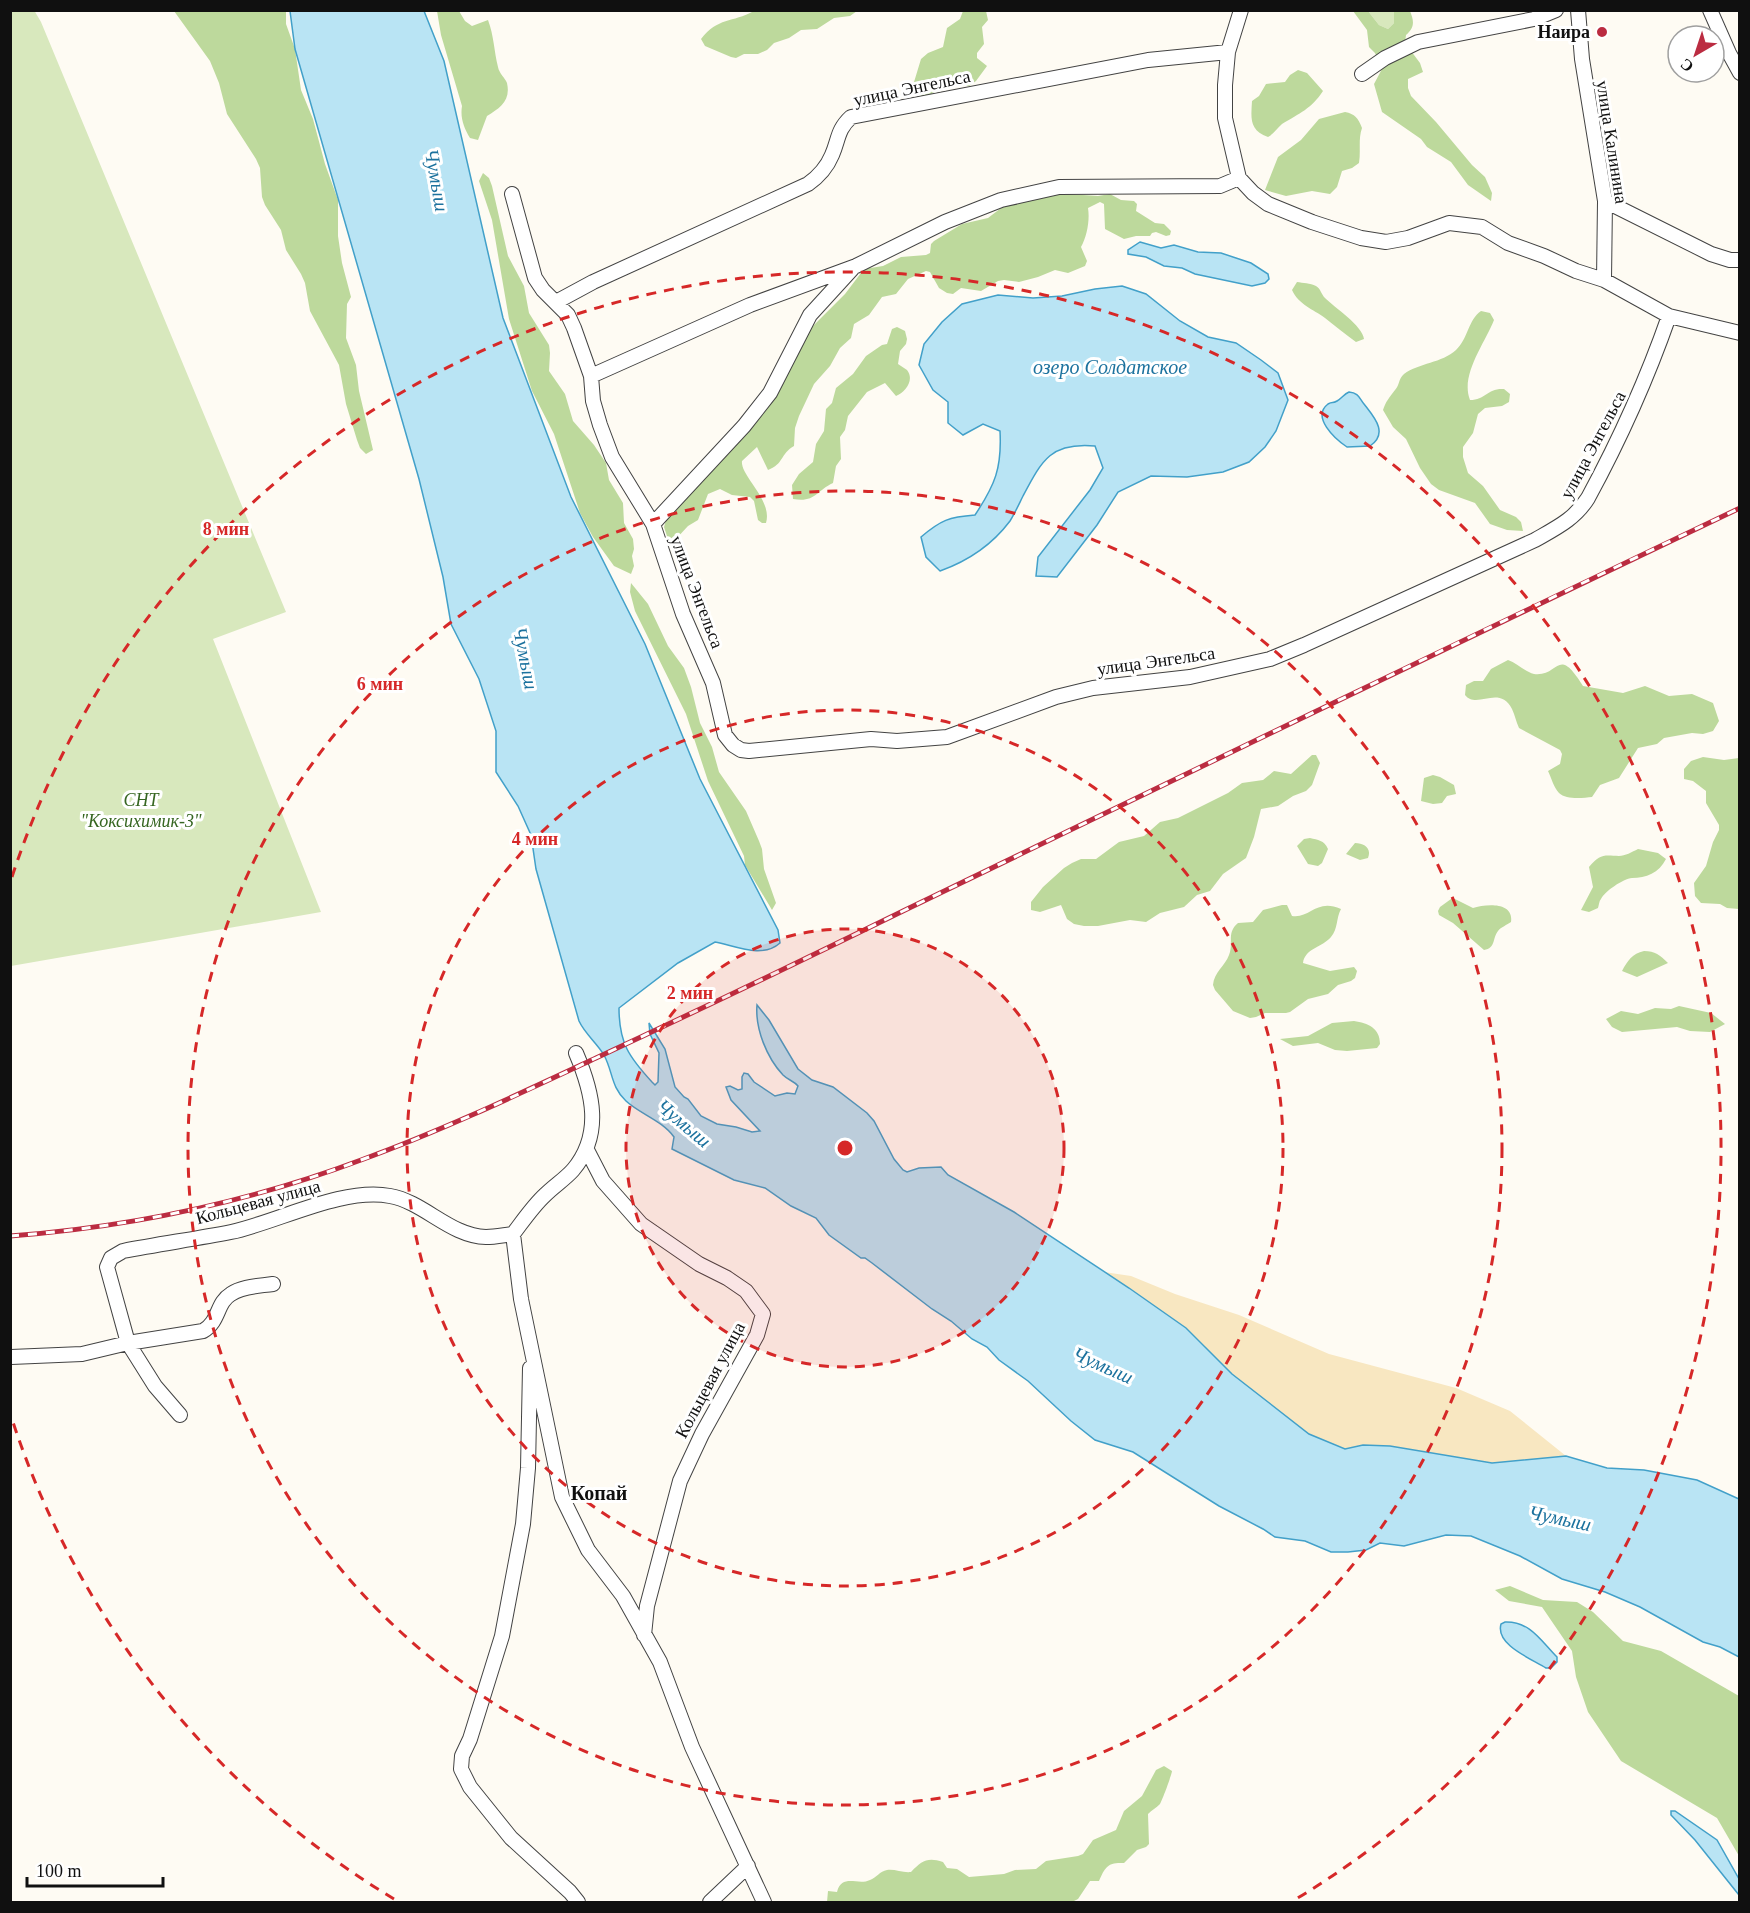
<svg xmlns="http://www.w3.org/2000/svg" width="1750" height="1913" font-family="'Times New Roman',serif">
  <rect width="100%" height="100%" fill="#fefbf3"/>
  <path fill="#d8e8bd" d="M34,10L41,22L286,612L213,639L321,912L11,966L10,11Z
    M1368,11H1394V23L1388,29L1379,25Z"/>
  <path fill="#bdd99c" d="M174,11H286V24L295,49L301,90L313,119L325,164L338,200V236L342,263L351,297L347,304L346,338L356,365L359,391L373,450L366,454L360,448L357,440L346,404L339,365L310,311L305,283L301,274L286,250L281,230L265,205L262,197L260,168L256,159L227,114L219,83L210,61Z
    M437,11H459L465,21L472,26L488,20C494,36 494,51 498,67C499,73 505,78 507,83C511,101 500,108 487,116L478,140L470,138C464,128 460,118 462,106L441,35Z
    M754,11V10L857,11L850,16L834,18L817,29L801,30L789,38L774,43L767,50L758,54H744L736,58L731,57L705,46L701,39C718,17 732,23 754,11Z
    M963,11H986L988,20L982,27L984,44L977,53V58L987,66L976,81L969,86H940C930,98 925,98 911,92L921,59L928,53L943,47L947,28L960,19Z
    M1353,11H1368L1379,25L1388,29L1394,23V11H1410C1414,21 1415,27 1406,35L1405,43L1420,63L1423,72L1408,79V88L1411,96L1436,122L1472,165L1485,177L1492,193L1491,201L1468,185L1451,162L1427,147L1421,139L1382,112L1374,84L1382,69L1375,53L1369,47L1367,30Z
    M1298,70L1307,73L1323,91C1311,109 1300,113 1282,124C1277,128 1274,134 1268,137C1249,130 1251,118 1252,101L1259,96L1266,84L1285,82L1290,75Z
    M1345,112C1355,114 1358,118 1362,128C1358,139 1361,151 1359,163L1352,168L1342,171L1337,187L1330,194L1312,191L1286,196L1265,190L1278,157L1301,140L1319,119Z
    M483,173L489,178L492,186L508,256L524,286L529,313L549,345L550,353L549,371L565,394L573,421L594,445L606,463L609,480L623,503L624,523L633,539L634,549L632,556L634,566L631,574L614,566L593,537L580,513L554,434L532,391L509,319L492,220L479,181Z
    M1053,193L1098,196L1110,194L1121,200L1134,201L1137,204L1136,211L1155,223L1164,224L1171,231L1170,235L1166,236L1156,232L1152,233L1150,236H1136L1124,239L1105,229L1104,204L1100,202L1088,208C1090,220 1087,236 1081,247L1087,261L1085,266L1068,273L1055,270L1038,277L1019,282L1004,280L998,281L981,291L961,288L953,294L947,293L939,288L930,272L926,271L908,279L896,294L882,297L869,315L854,324L851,338L840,348L830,366L814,384L799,416L795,428L794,446C780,454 784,464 768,470L757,447L742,461C740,476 773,500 766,523H762L758,520L754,501L750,497L732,495L720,489L708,494L698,520L688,526L675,540L667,536L664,527L668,513L761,416L809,330L845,294L864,269L883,266L901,257L926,255L930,253L931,244L934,241L962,224L988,218L1005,205L1016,204L1029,198Z
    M1297,282C1303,283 1310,283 1316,286C1321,289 1321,294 1325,298C1334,307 1363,326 1364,339L1356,342C1345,334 1335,326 1325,318C1313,309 1299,305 1292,290Z
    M1481,311L1490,313L1494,320C1485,343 1460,375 1470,400C1486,400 1487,388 1504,389L1510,394L1509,402L1502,406L1485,408L1478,414L1473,433L1463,447V457L1468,473L1483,486L1500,510L1516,517L1521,522L1523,531L1507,530L1490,524L1475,503L1439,490L1431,484L1420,468L1406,439L1393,427L1383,410C1386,401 1389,398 1395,390C1400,385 1398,379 1404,374C1419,363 1442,363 1456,350C1468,339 1468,320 1481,311Z
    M897,327L905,331L907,339L906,344L900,351L898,364C901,366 904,368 907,370C915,380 905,393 896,396L885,383L867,392L848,416L845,430L840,437L841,459L836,466L833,483C816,491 815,503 793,499L792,485L799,474L813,462L816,444L824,431L826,409L832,403L836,388L853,374L866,356L882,345L887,344L892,329Z
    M631,583L648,604L668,646L684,668L691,687L700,723L712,747L719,772L746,811L759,841L762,849L764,869L776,903L772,910L745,865L744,856L708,781L686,714L635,611L630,592Z
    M1508,660C1517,663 1525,672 1534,674C1560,677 1557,644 1583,686L1623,693L1645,686L1669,696L1692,694L1713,703L1719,721L1713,731L1703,734L1692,733L1664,738L1657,744L1638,748L1619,778L1600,785L1592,797C1583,798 1566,800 1559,793C1554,788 1551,777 1548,771L1560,764L1562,754L1560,750L1519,728C1516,722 1515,715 1512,709C1499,684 1477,710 1465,695L1466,685L1474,681H1483L1491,669Z
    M1312,755H1316L1320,763L1312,785L1306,791L1293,796L1278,806L1261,809L1254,837L1246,858L1223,874L1210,891L1197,895L1184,907L1160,913L1146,922L1130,920L1098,926H1084L1074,924L1067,919L1061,905L1040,912L1031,910V902L1043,887L1064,868L1072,863L1081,859H1096L1119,842L1144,836L1160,822L1178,818L1228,793L1242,783L1263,780L1274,771L1291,774Z
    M1703,757L1724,760L1739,758V909L1727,908L1720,904L1701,903L1695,896L1694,883L1706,866L1713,842L1719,830V825L1706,803V791L1693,781L1684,779V769L1691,761Z
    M1433,775L1440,777L1454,785L1456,794L1447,796L1442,803L1433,804L1421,801L1424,778Z
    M1310,838C1318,840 1324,840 1328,849L1322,863L1318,866L1308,864L1297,846L1304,839Z
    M1355,843C1364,843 1372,848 1368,858L1360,860L1346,854Z
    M1638,849L1658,853L1666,859C1659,873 1646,878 1632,878C1623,879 1605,891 1601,899C1599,901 1599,905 1598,908L1589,912L1581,910L1593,887L1589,867C1600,854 1603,855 1619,856C1625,856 1632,852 1638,849Z
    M1451,899H1455L1473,908C1485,904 1514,901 1511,922C1507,925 1501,927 1498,931C1492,939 1496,948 1484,950L1453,923L1439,915L1438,911L1440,907Z
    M1282,905H1287L1292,916C1310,919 1316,898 1341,909C1336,918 1338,929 1331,937C1323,947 1305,948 1303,963L1330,971L1354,967L1357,971L1355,978L1351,981L1338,985L1328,994L1308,999L1290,1012L1286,1013H1265L1256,1017L1250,1018L1233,1011L1215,990L1213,985C1214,972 1225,966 1229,955C1234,943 1226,933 1238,923L1253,922L1263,910Z
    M1644,951C1655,951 1660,955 1668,963L1637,977L1622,971C1628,960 1632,954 1644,951Z
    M1679,1006L1711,1013L1725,1024L1710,1032L1690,1031L1677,1027L1622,1032L1612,1027L1606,1019L1621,1011L1638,1014L1655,1008L1671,1009Z
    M1354,1021C1368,1023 1380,1028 1380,1044L1377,1048L1347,1051L1335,1050L1318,1043L1293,1046L1280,1039L1308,1036L1332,1023Z
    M1510,1586L1543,1600L1577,1602L1593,1612L1623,1641L1661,1651L1739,1696V1856L1717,1818L1621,1761L1588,1712L1576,1677L1572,1651L1542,1607L1509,1601L1495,1590Z
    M1164,1766L1172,1771C1172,1774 1162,1801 1160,1804C1156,1808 1152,1810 1148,1814L1149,1844L1146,1847L1137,1850L1124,1863C1108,1862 1105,1867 1099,1881H1090L1078,1899L1072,1902H827L828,1891L837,1892C842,1873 858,1886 870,1880C876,1878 880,1871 887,1870C895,1869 903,1873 911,1872C922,1861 927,1857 943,1862L947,1868L957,1869L969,1877L1004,1874L1015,1870L1036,1869L1046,1861L1078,1856L1083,1854L1093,1840L1116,1830L1124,1811L1142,1796L1156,1770Z"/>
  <path fill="#f8e7c1" d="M1104,1272L1131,1276L1175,1294L1239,1315L1329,1354L1456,1388L1510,1411L1566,1456L1492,1463L1390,1446L1363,1445L1345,1449L1309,1434L1295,1425L1232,1374L1186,1328Z"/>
  <path fill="#b9e4f4" stroke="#42a0c9" stroke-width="1.5" d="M290,11H424L444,61L503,318L571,497L645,644L700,779L778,930L780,943C762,959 736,946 715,942L678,963L619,1008C619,1043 629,1057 652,1082L655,1085L658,1082L659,1053L650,1034L649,1023L665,1049L675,1087L684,1097L688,1099L701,1116L717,1124L736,1127L752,1132L760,1131L731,1100L726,1087L730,1086L738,1090L742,1089V1077L744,1073L748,1074L754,1082L775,1096L787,1093L795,1094L798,1086C794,1081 788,1080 783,1075C767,1058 755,1029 757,1005L769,1020L798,1069L812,1080L833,1087L867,1113L874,1121L894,1159L903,1170L907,1172L919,1168L941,1167L948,1175L1014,1212L1129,1288L1186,1328L1232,1374L1309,1434L1345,1449L1363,1445L1390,1446L1492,1463L1566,1456L1607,1468L1644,1470L1697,1480L1739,1499V1657L1720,1647L1703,1642L1640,1607L1605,1592L1562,1579L1520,1556L1471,1536L1446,1535L1404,1546L1380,1543L1366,1550L1348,1552H1331L1305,1541L1275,1537L1263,1529L1219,1506L1133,1452L1095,1440L1071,1421L1028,1381L999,1360L987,1347L972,1339L951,1321L932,1309L872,1263L865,1258H861L829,1235L816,1218L791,1206L765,1188L734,1180L672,1149L674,1137C663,1121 640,1114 626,1101C611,1087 613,1072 604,1055C597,1043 585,1034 579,1021L536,869L531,835L518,806L496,772V731L479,679L451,624L443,577L419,479L295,49Z
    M1140,242L1161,248L1174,245L1198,252L1221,253L1251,263L1268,274L1269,279L1265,283L1252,286L1195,274L1182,268L1164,266L1146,257L1128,254V250Z
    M1122,286L1146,294L1180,321L1208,337L1236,343L1261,360L1278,373L1288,400L1276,431L1265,447L1249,462L1223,472L1187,477L1151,476L1118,492L1097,525L1057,577L1036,576L1038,557L1090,490L1103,468L1095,446C1051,442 1042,460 1023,496C1019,504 1015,513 1010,521C992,545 968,561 940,571L926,557L921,537C941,520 949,517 975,515C995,485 1002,468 1000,431L983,424L963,435L948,423V402L933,390L919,365L924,344L942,322L962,304L998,295L1033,298L1062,296L1095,289Z
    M1349,392C1359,393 1359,398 1364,404C1374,417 1389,433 1370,446L1347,447C1335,439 1311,417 1328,404C1333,401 1332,404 1337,401C1342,398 1344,394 1349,392Z
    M1505,1622C1530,1621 1541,1641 1557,1657V1662L1551,1668H1546C1532,1659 1495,1645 1501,1624Z
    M1671,1811H1675L1717,1840L1739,1879V1895L1695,1840L1671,1815Z"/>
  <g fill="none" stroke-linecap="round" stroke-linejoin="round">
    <defs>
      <path id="minor" d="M1241,10L1228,52L1225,85V118L1239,178L1253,193L1268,204L1312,222L1361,238L1386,242L1408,238L1449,223L1482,227L1508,243L1544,256L1576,271L1604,280L1669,316L1740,333
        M1578,10L1582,59L1605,201L1604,280
        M1710,10L1729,53L1740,73
        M1362,74L1385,58L1418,42L1534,19L1556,10
        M512,194L535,278L543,290L568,315L574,328L591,376L593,401L600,425L612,457L653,524L683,614L713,683L725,735L733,745L741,750L749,751L871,739L897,741L947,737L1056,697L1093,688L1190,677L1270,659L1304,645L1535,540C1556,528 1575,519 1588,498C1620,439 1647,379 1669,316
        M1605,201L1711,254L1730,260H1740
        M556,302L593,282L808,184C818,177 827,167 832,155C839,139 837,130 851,117L1148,60L1228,52
        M591,376L750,305L856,266L945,222L1001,200L1059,187L1220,186L1239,178
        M653,524L744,426L770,393L810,315L852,269
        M587,1150L603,1181L641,1224L699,1264L727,1278L746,1291L763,1314L757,1335L702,1434L680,1481L647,1606L644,1635
        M513,1234L521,1299L562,1497L588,1550L623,1596L660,1662L692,1747L764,1902
        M11,1357L82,1354L128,1343L203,1331C220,1321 216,1303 231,1294C242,1286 260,1286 273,1284
        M530,1368L528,1468L523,1524L502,1636L470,1739L462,1756L461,1769L470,1787L511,1838L570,1892L578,1902
        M180,1415L155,1386L128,1343L107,1267L111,1258L123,1251C159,1244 195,1239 231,1232C278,1222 342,1187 390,1196C424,1202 450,1236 486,1237C495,1237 504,1235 513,1234C523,1221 533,1206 545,1195C554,1186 565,1179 573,1170C603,1134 593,1093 576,1053
        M710,1902L748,1866"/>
    </defs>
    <use href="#minor" stroke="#434343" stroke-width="16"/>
    <use href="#minor" stroke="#fff" stroke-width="14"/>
    <defs>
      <path id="rail" d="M10,1236C130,1227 249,1202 361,1160C441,1131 519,1094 596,1058C699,1010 801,961 903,911C1182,776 1460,641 1740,508"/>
    </defs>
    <use href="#rail" stroke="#bb2c41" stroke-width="5"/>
    <use href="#rail" stroke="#fff" stroke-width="3" stroke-dasharray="9" stroke-linecap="butt"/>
  </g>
  <circle cx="845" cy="1148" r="219" fill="#d62828" fill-opacity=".12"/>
  <g fill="none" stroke="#d62828" stroke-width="3" stroke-dasharray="10 8">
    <circle cx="845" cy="1148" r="219"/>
    <circle cx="845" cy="1148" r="438"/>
    <circle cx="845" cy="1148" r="657"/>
    <path d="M394 1899A876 876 0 0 1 12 1419M12 877A876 876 0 1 1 1296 1899"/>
  </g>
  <circle fill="#bb2c41" stroke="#fff" stroke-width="2" cx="1602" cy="32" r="6"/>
  <g text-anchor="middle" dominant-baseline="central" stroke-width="6" stroke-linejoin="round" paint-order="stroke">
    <g font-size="18" font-weight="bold" fill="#101010" stroke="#fff" text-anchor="end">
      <text x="1590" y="32">Наира</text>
    </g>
    <g font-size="18" fill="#101010" stroke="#fff">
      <text transform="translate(912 88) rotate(-12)">улица Энгельса</text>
      <text transform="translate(1612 142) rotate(81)">улица Калинина</text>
      <text transform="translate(1593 445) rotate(-62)">улица Энгельса</text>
      <text transform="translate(697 592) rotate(69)">улица Энгельса</text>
      <text transform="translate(1156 661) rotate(-8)">улица Энгельса</text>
      <text transform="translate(258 1202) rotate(-15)">Кольцевая улица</text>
      <text transform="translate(710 1380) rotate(-62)">Кольцевая улица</text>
    </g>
    <g font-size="18" font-style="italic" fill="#366621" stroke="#fff">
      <text x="141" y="800">СНТ<tspan x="141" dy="21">"Коксихимик-3"</tspan></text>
    </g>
    <g font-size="20" font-style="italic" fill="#1c729e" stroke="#fff">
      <text transform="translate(437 180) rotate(80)">Чумыш</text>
      <text x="1110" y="367">озеро Солдатское</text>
      <text transform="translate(526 658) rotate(79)">Чумыш</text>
      <text transform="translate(684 1123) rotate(40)">Чумыш</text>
      <text transform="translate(1103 1365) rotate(24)">Чумыш</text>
      <text transform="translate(1560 1518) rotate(12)">Чумыш</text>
    </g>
    <g font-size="20" font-weight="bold" fill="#101010" stroke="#fff">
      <text x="599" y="1493">Копай</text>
    </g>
  </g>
  <circle cx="845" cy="1148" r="9" fill="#d62828" stroke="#fff" stroke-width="3"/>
  <g font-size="18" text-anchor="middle" font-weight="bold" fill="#d62828" stroke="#fff" stroke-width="6" stroke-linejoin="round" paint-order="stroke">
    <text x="226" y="535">8 мин</text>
    <text x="380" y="690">6 мин</text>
    <text x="535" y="845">4 мин</text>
    <text x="690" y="999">2 мин</text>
  </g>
  <rect width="1750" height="1913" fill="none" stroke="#101010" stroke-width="24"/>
  <g transform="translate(1696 54) rotate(219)"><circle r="28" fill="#ffffff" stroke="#9f9f9f" stroke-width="1.5"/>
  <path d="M0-4.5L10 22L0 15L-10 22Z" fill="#bb2c41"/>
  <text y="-9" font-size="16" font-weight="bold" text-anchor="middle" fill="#101010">С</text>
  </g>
  <path d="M27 1877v9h136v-9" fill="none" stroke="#101010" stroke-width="3"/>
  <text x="36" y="1877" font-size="18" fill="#101010" stroke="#ffffff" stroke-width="4.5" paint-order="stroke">100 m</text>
</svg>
